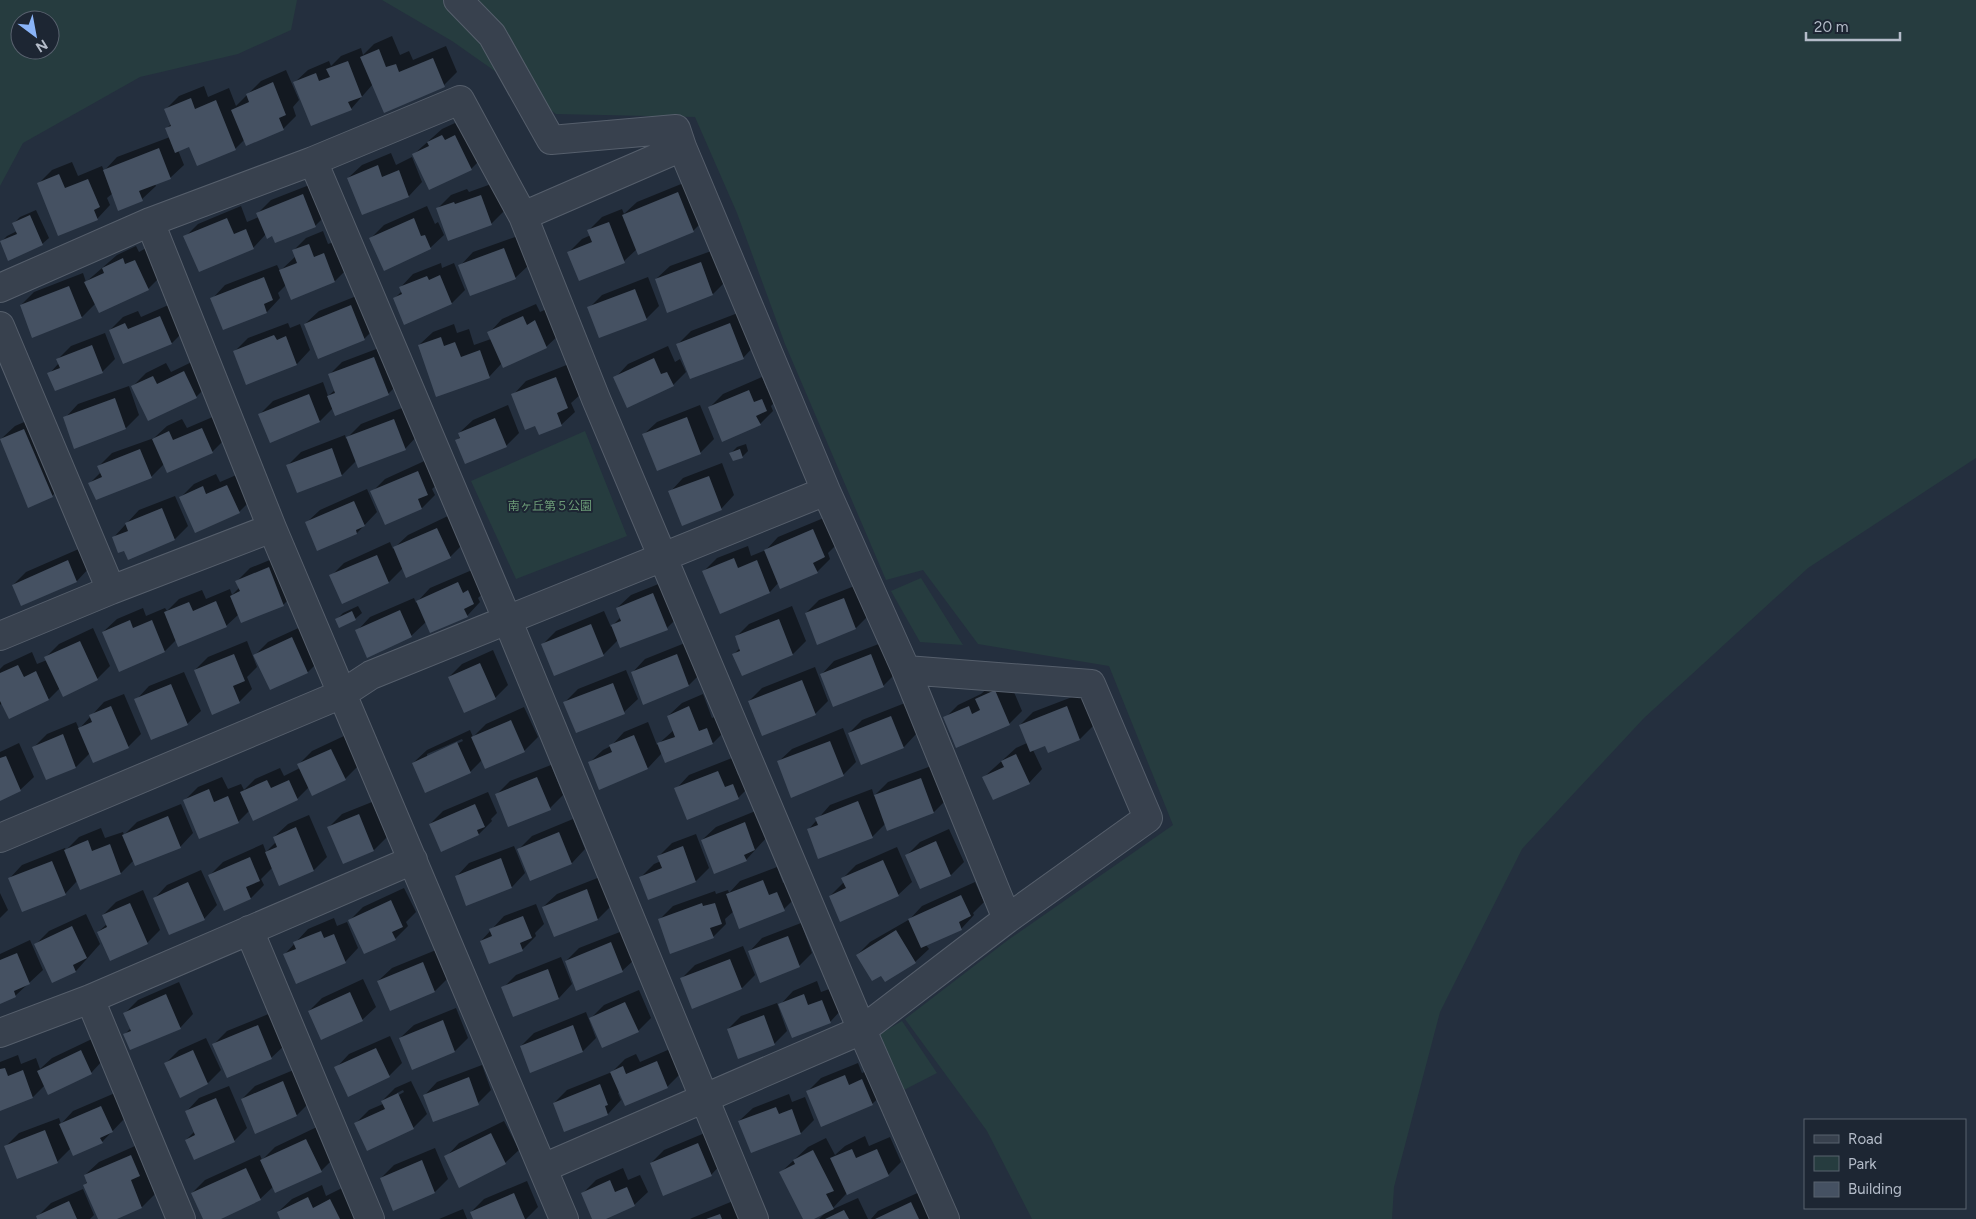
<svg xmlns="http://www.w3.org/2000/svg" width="1976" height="1219" font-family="Figtree,'Noto Sans JP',sans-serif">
  <rect width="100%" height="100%" fill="#242f3e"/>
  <path fill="#263c3f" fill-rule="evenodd" d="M0,0H297L291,30L238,54L140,77L23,143L0,186ZM20,20H50V50H20Z
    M382,0H1976V458L1808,568L1644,718L1522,849L1440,1012L1394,1187L1392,1219H1032L987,1131L905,1019L1008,940L1173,825L1109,666L978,644L923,570L886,580L785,344L737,213L695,117L556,114L452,41Z
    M585,431L627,536L516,579L471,481Z
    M921,578L963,645L920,642L891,591Z
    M902,1021L937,1073L902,1091L877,1036Z"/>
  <path fill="#0007" fill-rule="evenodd" d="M392,36L400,55L409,51L413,60L446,46L457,72L444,85L373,84L351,109L294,83L308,70L329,61L331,66L341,56L361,48L363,55L374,44Z
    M286,70L299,100L293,107L296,116L283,129L245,139L235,149L189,145L178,150L184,165L170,178L155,184L156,186L142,199L119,209L113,193L107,198L110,205L97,219L38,184L52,170L72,162L78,176L102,166L104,171L117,157L170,137L166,129L172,123L166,109L179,96L204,86L208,97L229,88L236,106L261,81Z
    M455,123L458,128L469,123L484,156L471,169L414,154L442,129Z
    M391,153L396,165L412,157L422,182L409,196L363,214L348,178L362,165Z
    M691,180L706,218L693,231L637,249L624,261L569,252L582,239L591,235L589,230L602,217L622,209L624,214L637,202Z
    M317,182L328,213L315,226L266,234L253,248L185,237L198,224L241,206L247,222L259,217L258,213L271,200Z
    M494,183L504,211L491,224L438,208L451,195L467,189L469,192Z
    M427,206L435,224L438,222L444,235L430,248L371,238L384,225Z
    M36,210L49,238L42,244L1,242L7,236L17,231L14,223L20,217Z
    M323,231L328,244L337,241L348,268L335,281L292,299L286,285L278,293L280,298L267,312L224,329L212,299L225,285L277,265L280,271L296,256L293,251L306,238Z
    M518,236L529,265L515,278L460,266L473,252Z
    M136,246L139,252L148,247L161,276L148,289L96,303L82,317L21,305L34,292L83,273L86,282L117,255Z
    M714,250L726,281L713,294L656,279L670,266Z
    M441,263L442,268L454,263L465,290L452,303L395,298L402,291L400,288L413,274Z
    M648,277L659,306L646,319L589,308L602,295Z
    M364,293L377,326L364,339L305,324L319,311Z
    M173,303L185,330L172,343L110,330L123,317L138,311L141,317Z
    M536,304L540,312L549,308L560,334L546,347L502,363L489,377L419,345L433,332L454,324L457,333L469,329L474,345L491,339L489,333L502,319Z
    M743,311L756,344L743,358L678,344L691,331Z
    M288,323L290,328L300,324L310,350L297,364L247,383L234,352L248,338Z
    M105,333L115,359L102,372L49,374L59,363L58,359L71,346Z
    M387,345L401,381L388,394L333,408L320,421L260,414L273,401L323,382L328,396L335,390L329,375L342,362Z
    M668,346L675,362L680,359L686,372L673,385L615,378L628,364Z
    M198,359L209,384L196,397L133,386L146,373L166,363L171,372Z
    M569,364L581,394L571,403L575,412L561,425L536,424L513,395L526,381Z
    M762,377L767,389L775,386L780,397L771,406L773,411L760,424L709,408L723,394Z
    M129,386L139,415L126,428L65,418L78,404Z
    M508,405L519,433L506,446L457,440L461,436L459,433L473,420Z
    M700,405L714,439L700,453L643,435L657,422Z
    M407,406L418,435L405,449L357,460L342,475L298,492L288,465L301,452L345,435L346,439L361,424Z
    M38,416L65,483L52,496L1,439L15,426Z
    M215,416L225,439L212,452L164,464L151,477L90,483L101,472L99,466L112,453L154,438L167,426L182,419L187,428Z
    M746,444L748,451L742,457L731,453L737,447Z
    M431,458L441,481L432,489L435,495L422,508L386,524L372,492L385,479Z
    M722,463L734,495L721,509L670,492L683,478Z
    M241,473L252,499L239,512L181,497L194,484L216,474L220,482Z
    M367,489L377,512L357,533L318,549L306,523L320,510Z
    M175,496L188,526L175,539L129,558L125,549L113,538L139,510Z
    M450,515L463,544L450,557L403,568L389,582L343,602L331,576L344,563L390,542L393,549L408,535Z
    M826,517L838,543L828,553L830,559L817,572L779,582L770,592L720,612L704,571L717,558L748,546L751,556L766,550L778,537Z
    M81,548L90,567L77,581L22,605L13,585L26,572Z
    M282,555L297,591L283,605L239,614L226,626L177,639L165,651L119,670L103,632L117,619L143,608L146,616L165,608L167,611L179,599L202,590L206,599L230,589L232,595L239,588L237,581L250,568Z
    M472,570L487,590L478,598L480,602L467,616L426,622L411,636L357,631L370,617L414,598L416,603L430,588Z
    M666,581L680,615L667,628L618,640L603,655L543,644L556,631L604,611L611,627L621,617L617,608L631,595Z
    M857,585L869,615L856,628L806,613L819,600Z
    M358,606L362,613L355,619H337L343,613Z
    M792,606L806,641L793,654L742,674L734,654L740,648L736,637L749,624Z
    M305,625L321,659L308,672L270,689L255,655L268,642Z
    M93,628L110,666L97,679L60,688L49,699L2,703L0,705V669L4,665L32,652L37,664L47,660L46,657L59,644Z
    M247,641L257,667L247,677L252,689L239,702L195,670L208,657Z
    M690,641L702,672L689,685L644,703L632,673L645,659Z
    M884,642L896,673L883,686L821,675L834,661Z
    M493,650L508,685L495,698L449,677L462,664Z
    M815,667L828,701L815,714L749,701L762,688Z
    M626,670L638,699L624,712L576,732L565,702L578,689Z
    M184,672L201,711L187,724L136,700L149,686Z
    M1008,678L1022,711L1009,724L945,718L958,705L981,694L990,686Z
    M124,694L141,734L128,747L90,753L76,767L46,779L34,747L47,734L76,722L79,729L104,702Z
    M703,694L712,718L720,715L726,730L713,743L666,762L662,753L648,768L600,788L589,763L603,750L611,746L624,732L648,722L657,745L674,730L668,716L682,703Z
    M1080,694L1093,726L1080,739L1046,745L1033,750L1042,769L1029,783L984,777L1016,748L1027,743L1020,725L1033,712Z
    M905,703L917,733L904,747L861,764L849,733L862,720Z
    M524,707L538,737L524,751L482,760L470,772L413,763L427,750L470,730L473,737L486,724ZM462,739L463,741L427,757V754Z
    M843,728L856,762L843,775L778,762L792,749Z
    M344,736L358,766L345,779L309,787L297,799L250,810L238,822L185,800L198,787L222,777L228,789L241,784L244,790L255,779L280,768L284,776L300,768L299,764L312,751Z
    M19,743L34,777L20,790L0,799V752Z
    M732,758L738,775L746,772L751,785L738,798L676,789L689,775Z
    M551,765L563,795L550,808L496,795L510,781Z
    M934,765L947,799L934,812L886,823L872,837L808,830L830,805L872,789L874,796L888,782Z
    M488,792L497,813L491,819L492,821L479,834L442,851L430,824L443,811Z
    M372,802L387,837L374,850L329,827L342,814Z
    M181,804L193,833L180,847L134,860L121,873L80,889L77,881L65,894L9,879L22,865L65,848L66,850L79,837L101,828L105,838L123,832L124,835L137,822Z
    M758,810L768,836L746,860L702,840L716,827Z
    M309,815L327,857L314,870L280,884L273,867L261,879L264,885L251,898L225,909L210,875L223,862L263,844L266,852L276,842L274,837L288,824Z
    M573,819L585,849L572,863L531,879L519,849L532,836Z
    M949,829L964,862L951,875L907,855L920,842Z
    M696,834L709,868L696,881L649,899L641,877L654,864L661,861L659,856L672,843Z
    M514,846L525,873L512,887L467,904L456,877L469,863Z
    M897,847L912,882L898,895L830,896L844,882L843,878L856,865Z
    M777,867L783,883L791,879L797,896L784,909L734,911L725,919L726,924L713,937L660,919L673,906L715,891L716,894L728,890L729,893L740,881Z
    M201,870L217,905L204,919L154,899L167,885Z
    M600,877L611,906L598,919L555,936L543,907L557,894Z
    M975,882L984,902L973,913L974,915L961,929L926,945L929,949L915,962L881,974L857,955L870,942L910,919L922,906Z
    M404,888L416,912L406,922L408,926L395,939L350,920L363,907Z
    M143,890L160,930L147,943L98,932L107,924L103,915L116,902Z
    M0,893L8,910L0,918Z
    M536,904L544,924L535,933L536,936L523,949L489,962L481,941L504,916Z
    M86,914L100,944L76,971L53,981L36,944L49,931Z
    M334,918L337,926L347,922L358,948L345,962L285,954L308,929Z
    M801,923L812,953L799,966L749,952L762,938Z
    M625,930L636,958L622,971L566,961L579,948Z
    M30,940L43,970L15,996L0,1003V954Z
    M743,946L755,975L742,988L682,978L695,965Z
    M436,950L448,978L435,991L390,1009L378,981L392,968Z
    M561,957L572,984L559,998L513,1015L503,988L516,975Z
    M363,979L376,1007L362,1020L309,1011L322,998Z
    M817,981L821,992L835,987L843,1008L830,1022L780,1005L793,991Z
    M179,982L193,1014L180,1028L125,1034L131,1028L125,1013L138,1000Z
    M639,990L651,1018L638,1031L591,1018L604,1005Z
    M777,1003L787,1031L774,1044L728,1029L741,1016Z
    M456,1008L468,1038L455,1051L400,1038L414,1025Z
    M586,1012L596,1038L583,1051L521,1046L534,1033Z
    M271,1013L285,1045L271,1058L214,1044L227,1031Z
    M390,1036L402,1063L389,1076L336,1068L349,1054Z
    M94,1038L104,1059L91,1073L45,1085L33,1097L0,1110V1062L18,1055L21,1064L36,1058L40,1069L52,1058Z
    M206,1038L221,1070L208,1083L166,1063L179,1050Z
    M670,1049L681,1073L667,1087L625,1105L620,1091L618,1093L621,1100L608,1114L554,1103L567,1090L612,1072L625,1059L636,1054L640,1062Z
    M858,1063L862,1073L876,1067L886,1091L872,1104L807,1092L821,1078Z
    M482,1065L491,1090L478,1103L424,1096L437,1082Z
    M296,1069L310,1102L297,1115L256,1132L242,1099L255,1086Z
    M411,1081L427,1114L413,1128L356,1123L369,1110L383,1104L382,1101L395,1088ZM403,1090L404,1092L397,1096V1093Z
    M229,1086L247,1128L234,1141L186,1140L195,1131L186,1112L199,1098Z
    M115,1093L125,1118L102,1142L71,1148L57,1162L6,1146L19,1133L59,1118L61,1124L73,1111Z
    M789,1094L792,1102L805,1097L814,1120L801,1133L739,1121L753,1108Z
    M504,1121L519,1150L505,1163L446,1157L459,1143Z
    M319,1126L334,1158L321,1171L274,1186L260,1199L218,1219H204L192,1193L205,1180L260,1155L262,1160L275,1147Z
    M712,1130L724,1161L711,1175L651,1163L664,1150Z
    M865,1136L869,1146L890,1137L901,1162L888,1175L846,1194L831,1210L858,1198L868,1219H819L826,1212L811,1219H804L780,1173L808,1147L826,1138L835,1155L845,1146Z
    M144,1142L153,1162L145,1170L155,1194L142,1207L114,1219H99L84,1185L88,1181L85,1175L99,1162Z
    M435,1148L448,1179L435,1192L394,1209L381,1178L394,1165Z
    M623,1168L628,1180L640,1175L648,1192L634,1205L603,1219H594L583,1193L596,1180Z
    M527,1181L538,1207L526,1219H474L471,1212L484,1199Z
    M322,1185L326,1196L344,1187L357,1219H282L278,1212L292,1199Z
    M83,1189L94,1215L90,1219H39L38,1216L51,1203Z
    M924,1190L938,1219H871L878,1211Z
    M733,1201L740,1219H690L692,1218Z
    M463,1209L467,1219H439Z"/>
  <path fill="#455162" d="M379,49L386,67L396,64L399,72L433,58L445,87L384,113L360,57Z
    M348,61L362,97L348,102L352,110L311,126L293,82L316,73L319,81L330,77L326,69Z
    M273,82L286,115L279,118L284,130L246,146L231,110L249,102L246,94Z
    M191,98L195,109L216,100L236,150L197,166L189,147L175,153L165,128L171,126L164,109Z
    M442,135L445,140L455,135L472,170L429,190L412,154L429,146L427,142Z
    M159,148L171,179L139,191L143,201L118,211L103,170Z
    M378,165L382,177L399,170L409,197L362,215L347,178Z
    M59,174L65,188L88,179L100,207L94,210L98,220L58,236L37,183Z
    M678,192L694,232L638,255L622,215Z
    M303,194L316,227L275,243L272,236L267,239L256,213Z
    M481,195L492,225L448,241L436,208L454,202L455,204Z
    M30,215L43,245L8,261L0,241L17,234L12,223Z
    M227,218L234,234L246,229L254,249L199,272L183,236Z
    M414,218L421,236L425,235L431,249L384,271L369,238Z
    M609,222L625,263L579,281L567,252L592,242L587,230Z
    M309,244L314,257L324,253L335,282L291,300L279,270L297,263L292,250Z
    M504,248L516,279L470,296L458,265Z
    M123,258L125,264L135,260L149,290L99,313L84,282L104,273L102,268Z
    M701,262L713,295L667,313L655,279Z
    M440,275L452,304L404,325L393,298L402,294L399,287L427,276L429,280Z
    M264,277L273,300L264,304L267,313L223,330L210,298Z
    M69,286L82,318L32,338L20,305Z
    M635,289L647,320L599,338L587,307Z
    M351,305L365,340L318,359L304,324Z
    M160,316L172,344L123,364L109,330L125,323L128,329Z
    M523,316L527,325L535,320L547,348L503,368L487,332Z
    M730,323L744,359L690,379L676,344Z
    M274,335L277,340L286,336L297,365L246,385L233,351Z
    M441,337L444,346L455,342L461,357L480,350L490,378L436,397L418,345Z
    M92,345L103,373L55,391L47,373L60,368L56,359Z
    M374,357L389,395L335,416L327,396L335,393L328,374Z
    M654,358L661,374L667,372L674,386L627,408L613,377Z
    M184,371L197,398L148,421L131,386L153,376L157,384Z
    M556,377L568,408L557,413L562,426L539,435L535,426L525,430L511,394Z
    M749,390L754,402L762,399L767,411L756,416L761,425L722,442L708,407Z
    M309,394L320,422L270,443L258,414Z
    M115,398L126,429L74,449L63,417Z
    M687,417L701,454L657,471L642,434Z
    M495,418L507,447L465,464L455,440L460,438L458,433Z
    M394,419L406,450L358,468L346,437Z
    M202,428L213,453L167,473L152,439L169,431L173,440Z
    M24,429L53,497L28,508L0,439Z
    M332,448L342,476L297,493L286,465Z
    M140,449L152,478L96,500L88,483L102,477L97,466Z
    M740,449L743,458L733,461L729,453Z
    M418,471L428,495L418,499L422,509L385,525L370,491Z
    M709,476L722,510L682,526L668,491Z
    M227,485L240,513L195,533L179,497L203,486L206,494Z
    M354,501L365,526L356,530L357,534L317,551L305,522Z
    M162,508L175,540L128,560L124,551L118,553L112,537L128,531L125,523Z
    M437,528L451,558L406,578L393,547Z
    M813,529L825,557L813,563L818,573L780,589L764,550Z
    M377,555L389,583L342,604L329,575Z
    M734,558L738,568L757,560L770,593L720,614L702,571Z
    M68,560L77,582L21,606L12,585Z
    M269,567L284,606L241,623L230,596L240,591L235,581Z
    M458,582L463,593L468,590L474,604L464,609L468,617L430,633L416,601Z
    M653,593L668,630L620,648L611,625L621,621L616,608Z
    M844,598L856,629L817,645L805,613Z
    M216,601L227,627L178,647L164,612L189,602L193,611Z
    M400,610L412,637L367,658L355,630Z
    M352,611L356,620L339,628L335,619Z
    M779,619L793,655L742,676L732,654L740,651L735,636Z
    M130,620L133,628L152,620L165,652L119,672L102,632Z
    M591,624L604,656L554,676L541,644Z
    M292,637L308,673L270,690L253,655Z
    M80,641L98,680L63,697L44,657Z
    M234,654L245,681L233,686L240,703L212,715L194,670Z
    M677,654L689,686L643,705L631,672Z
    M871,654L884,687L833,707L820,674Z
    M480,663L496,699L464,713L448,677Z
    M18,665L24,677L36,671L49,700L9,719L0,701V673Z
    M802,680L816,715L762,736L748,701Z
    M613,683L625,714L576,733L563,702Z
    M171,684L188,725L151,740L134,699Z
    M995,690L1010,725L956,748L943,717L969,706L972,714L980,710L975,699Z
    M111,706L129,748L93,763L78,728L92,722L89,715Z
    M689,706L699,731L707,728L713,744L665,763L657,743L675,737L667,716Z
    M1067,706L1080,740L1048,753L1045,746L1030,752L1019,725Z
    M891,716L904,748L861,765L848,733Z
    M511,720L525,752L485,769L471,737Z
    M63,734L76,768L46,780L32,747Z
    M634,735L648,769L599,790L588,762L612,752L609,745Z
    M830,741L844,776L791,798L777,761Z
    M457,742L471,773L425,793L412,763Z
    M331,749L346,780L312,796L297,764Z
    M1016,754L1030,784L993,800L982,777L1004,767L1001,761Z
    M6,756L21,791L0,801V758Z
    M718,771L725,787L733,784L739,799L687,820L674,788Z
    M537,777L551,810L508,827L495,794Z
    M921,778L934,813L887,831L874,795Z
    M267,780L271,788L289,780L298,800L253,821L240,792Z
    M209,789L214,802L228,796L239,823L199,839L183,800Z
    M858,801L873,838L818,859L807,829L818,825L815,818Z
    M475,804L485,827L477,830L479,835L441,852L429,824Z
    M359,814L374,851L343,864L327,827Z
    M168,816L181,848L135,866L122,835Z
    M745,822L755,850L744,855L747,861L714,874L701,840Z
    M296,827L314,871L279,886L265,852L277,847L273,837Z
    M559,832L572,864L530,881L517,849Z
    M88,840L92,851L110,844L121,874L80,890L64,850Z
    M936,841L951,876L920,889L905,855Z
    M683,846L696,882L648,900L639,877L662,868L657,856Z
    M250,857L260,881L246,887L251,899L224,911L208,875Z
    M501,858L512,888L466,906L455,876Z
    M883,860L899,896L840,922L829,896L846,888L841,878Z
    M52,861L66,895L22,912L8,878Z
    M763,880L769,895L777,892L785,911L739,929L726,894Z
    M188,882L205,920L169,935L153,898Z
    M587,889L598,920L554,937L542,907Z
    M961,895L971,916L959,922L962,930L921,948L908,919Z
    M391,900L403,927L392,932L396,940L364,954L348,920Z
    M130,903L148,944L110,961L97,932L107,927L102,915Z
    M702,903L703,906L715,903L722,924L710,928L714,938L670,954L658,919Z
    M523,916L532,938L520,943L523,951L489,964L480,941L492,936L489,929Z
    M72,926L87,958L73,965L76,972L52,983L34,944Z
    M896,930L916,963L885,982L881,976L872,981L856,955Z
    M321,931L324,938L334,934L346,963L296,984L283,954L296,949L293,942Z
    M788,936L800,967L760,983L748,951Z
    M611,942L623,972L576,991L565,961Z
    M17,953L30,984L14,991L16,997L0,1004V960Z
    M730,959L742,989L692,1009L680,978Z
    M423,962L435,992L390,1011L377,981Z
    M548,969L559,999L513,1017L501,987Z
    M350,992L363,1021L321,1040L308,1011Z
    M166,994L181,1029L130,1050L123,1034L131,1031L123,1013Z
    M804,994L808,1005L822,1000L831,1023L792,1038L778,1004Z
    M625,1002L639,1032L602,1048L589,1018Z
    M764,1015L775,1045L738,1059L727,1029Z
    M443,1020L455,1052L412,1070L399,1038Z
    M258,1025L272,1059L227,1078L212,1044Z
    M573,1025L583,1052L530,1073L520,1046Z
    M376,1048L390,1077L348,1097L334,1067Z
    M81,1050L92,1074L48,1095L37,1071Z
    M193,1050L208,1084L180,1098L164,1063Z
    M657,1061L668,1088L625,1106L610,1072L623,1066L626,1074Z
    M5,1068L8,1076L23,1070L33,1098L0,1111V1069Z
    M845,1075L849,1085L862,1079L873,1105L821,1127L806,1091Z
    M469,1077L479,1105L433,1122L423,1095Z
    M283,1081L297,1116L255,1134L241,1099Z
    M600,1084L608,1105L605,1106L608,1115L564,1132L553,1103Z
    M398,1093L414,1129L367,1151L354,1123L385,1109L381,1101Z
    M216,1098L235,1142L194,1160L185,1140L195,1135L185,1111Z
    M101,1106L113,1132L100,1138L103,1143L73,1156L59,1124Z
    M776,1107L779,1114L792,1109L801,1134L751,1153L738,1121Z
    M45,1130L58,1163L17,1179L4,1146Z
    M491,1133L506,1164L459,1188L444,1156Z
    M306,1139L322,1172L275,1193L260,1160Z
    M698,1143L712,1176L663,1196L650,1163Z
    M852,1149L856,1158L877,1149L889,1176L847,1195L830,1158Z
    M813,1150L834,1191L826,1194L834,1209L814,1219H803L779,1172L795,1164L793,1160Z
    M131,1155L140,1176L131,1180L142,1208L117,1219H98L83,1185L87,1183L84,1175Z
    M422,1160L435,1193L393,1211L380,1178Z
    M246,1168L261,1200L221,1219H203L191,1193Z
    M610,1180L615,1192L627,1187L635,1206L606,1219H592L581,1193Z
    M514,1193L525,1219H473L470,1212Z
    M308,1197L313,1208L330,1199L340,1219H280L277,1212Z
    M69,1201L77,1219H37L36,1216Z
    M911,1202L919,1219H875Z
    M844,1210L849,1219H825Z
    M720,1214L722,1219H706Z"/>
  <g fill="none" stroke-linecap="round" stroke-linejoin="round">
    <defs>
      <path id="minor" d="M458,0L492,35L551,140L676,129L682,147
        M313,161L507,619L754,1219
        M523,216L682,147L826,491L906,670L1007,919
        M150,222L272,528L564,1219
        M0,288L150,222L313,161L460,100L523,216L596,399L862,1030L945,1219
        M0,326L111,590L0,636
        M111,590L272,528
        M0,838L342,694L371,675L826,491
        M249,930L370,1219
        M90,999L181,1219
        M0,1033L90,999L413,860
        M543,1168L862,1030L1007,919L1148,818L1091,684L906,670"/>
    </defs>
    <use href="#minor" stroke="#565f6c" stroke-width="30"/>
    <use href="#minor" stroke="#38414e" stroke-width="28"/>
  </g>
  <g text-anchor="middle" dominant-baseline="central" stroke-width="4" stroke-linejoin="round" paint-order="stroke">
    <g font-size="12" fill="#6b9a76" stroke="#1d2633">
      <text x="550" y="506">南ヶ丘第５公園</text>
    </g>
  </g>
  <rect x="1804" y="1119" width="162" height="90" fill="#1d2633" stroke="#59626f"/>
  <rect x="1814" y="1135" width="25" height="8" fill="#38414e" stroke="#59626f"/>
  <text x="1848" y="1144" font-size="15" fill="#b4bcc9">Road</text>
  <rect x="1814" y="1156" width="25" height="15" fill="#263c3f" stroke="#59626f"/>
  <text x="1848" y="1169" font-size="15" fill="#b4bcc9">Park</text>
  <rect x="1814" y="1182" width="25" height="15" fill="#455162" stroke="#59626f"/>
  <text x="1848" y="1194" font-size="15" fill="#b4bcc9">Building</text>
  <g transform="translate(35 35) rotate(148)"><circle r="24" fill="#1d2633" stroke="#59626f"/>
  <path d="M0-4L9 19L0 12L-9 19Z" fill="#8ab4f8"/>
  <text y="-8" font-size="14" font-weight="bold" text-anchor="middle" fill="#b4bcc9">N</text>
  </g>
  <path d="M1806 32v8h94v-8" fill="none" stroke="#b4bcc9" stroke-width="2.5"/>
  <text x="1814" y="32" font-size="15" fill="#b4bcc9" stroke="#1d2633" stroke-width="4" paint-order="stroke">20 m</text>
</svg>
